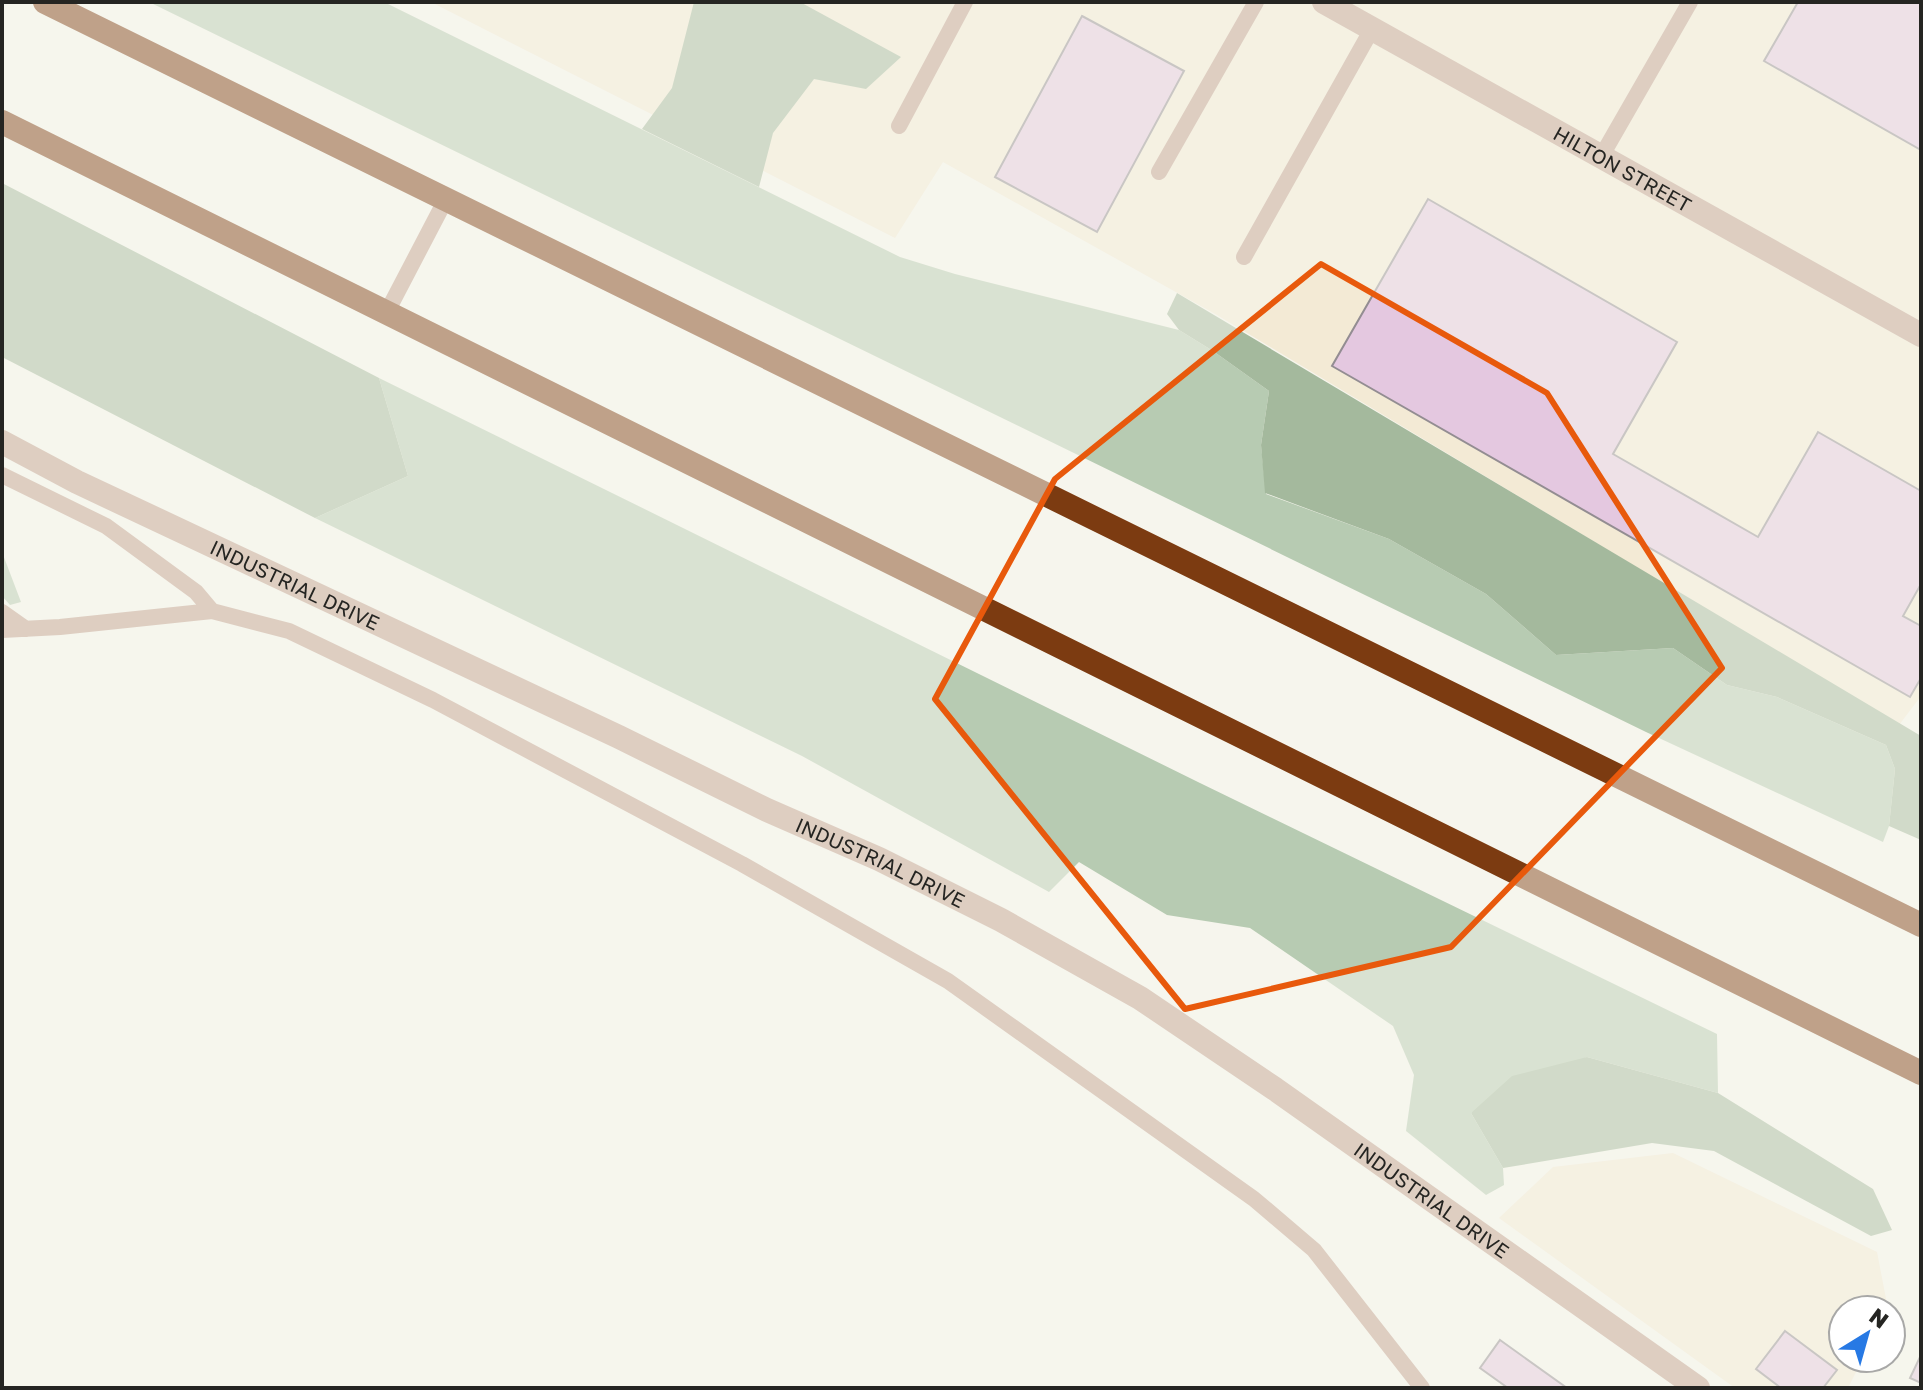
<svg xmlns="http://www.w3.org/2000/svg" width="1923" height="1390" font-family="'Golos Text',sans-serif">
  <rect width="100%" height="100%" fill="#f6f5ed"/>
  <path fill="#f3ead5" d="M431,2H1921V696L1899,725L1217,315L943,162L895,238Z
    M1673,1153L1877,1252L1887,1304L1884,1310H1843V1358H1863L1848,1388H1735L1499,1218L1553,1167Z"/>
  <path fill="#b7cbb2" d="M149,2H384L900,257L955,274L1179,330L1213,351L1269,391L1261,445L1266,494L1389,539L1486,594L1556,655L1673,648L1727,685L1777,697L1886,745L1895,769L1889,826L1883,842L1646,732Z
    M379,378L1200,783L1717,1034L1718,1093L1587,1057L1471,1113L1503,1168L1504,1185L1486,1195L1406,1131L1414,1075L1393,1026L1250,928L1167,915L1079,862L1049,892L802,756L315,518L408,476Z
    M2,552L21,602L10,605L2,596Z"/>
  <path fill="#a4b99d" d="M694,2H800L901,57L866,89L814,79L773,133L759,187L642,129L672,88Z
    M2,183L379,378L408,476L315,518L2,357Z
    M1177,293L1921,736V840L1889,826L1895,769L1886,745L1777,697L1727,685L1673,648L1556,655L1486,594L1389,539L1265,493L1261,445L1269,391L1213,351L1179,330L1167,314Z
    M1587,1057L1718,1093L1873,1189L1892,1230L1871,1236L1714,1151L1652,1143L1503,1168L1471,1113L1512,1076Z"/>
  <path fill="#e4c8e0" stroke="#938d92" stroke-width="2" d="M1798,2H1921V150L1764,61Z
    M1082,16L1184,71L1097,232L995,177Z
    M1428,199L1677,342L1613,454L1758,537L1818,432L1921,491V584L1903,616L1921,626V678L1910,697L1332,366Z
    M1785,1331L1837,1370L1823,1388H1781L1756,1369Z
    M1500,1340L1567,1388H1508L1480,1368Z
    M1921,1355V1383L1910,1378Z"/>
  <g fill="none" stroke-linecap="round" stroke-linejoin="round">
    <path stroke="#c09e8d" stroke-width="16" d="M899,126L965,2
      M1601,157L1690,2
      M1159,172L1256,2
      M1244,257L1372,29
      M387,312L446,199
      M2,475L106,526L196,592L212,611
      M2,612L26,629
      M2,630L60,627L212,611L289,631L433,700L742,864L948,981L1254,1199L1314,1250L1422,1388"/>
    <g stroke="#c09e8d" stroke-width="24">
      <path id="s1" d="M1324,2L1921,335"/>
      <path id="s2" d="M2,442L77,482L619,737L767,810L879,859L1001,920L1140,998L1275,1089L1698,1388"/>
    </g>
    <path stroke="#7c3b11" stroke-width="24" d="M45,2L1921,925
      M2,122L1921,1073"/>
  </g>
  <path d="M0 0H1923V1390H0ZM1321,264L1547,393L1722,668L1451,947L1185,1009L935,699L1055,479Z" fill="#f6f5ed" fill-opacity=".55" fill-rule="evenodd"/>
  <path fill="none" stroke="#e8590c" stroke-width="6" stroke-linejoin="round" d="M1321,264L1547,393L1722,668L1451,947L1185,1009L935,699L1055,479Z"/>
  <g text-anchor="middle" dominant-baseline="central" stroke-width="6" stroke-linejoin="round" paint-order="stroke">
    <g font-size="20" fill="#252522" stroke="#fff">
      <text stroke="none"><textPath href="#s1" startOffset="342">HILTON STREET</textPath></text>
      <text stroke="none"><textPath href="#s2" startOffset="326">INDUSTRIAL DRIVE</textPath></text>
      <text stroke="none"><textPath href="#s2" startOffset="974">INDUSTRIAL DRIVE</textPath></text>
      <text stroke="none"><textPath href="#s2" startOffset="1622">INDUSTRIAL DRIVE</textPath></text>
    </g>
  </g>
  <rect width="1923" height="1390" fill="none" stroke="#252522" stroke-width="8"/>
  <g transform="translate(1867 1334) rotate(37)"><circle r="38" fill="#ffffff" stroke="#a8a8a7" stroke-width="2"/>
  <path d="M0-6L14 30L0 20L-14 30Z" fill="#2779e4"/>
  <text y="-12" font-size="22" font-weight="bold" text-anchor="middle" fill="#252522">N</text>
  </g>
</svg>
